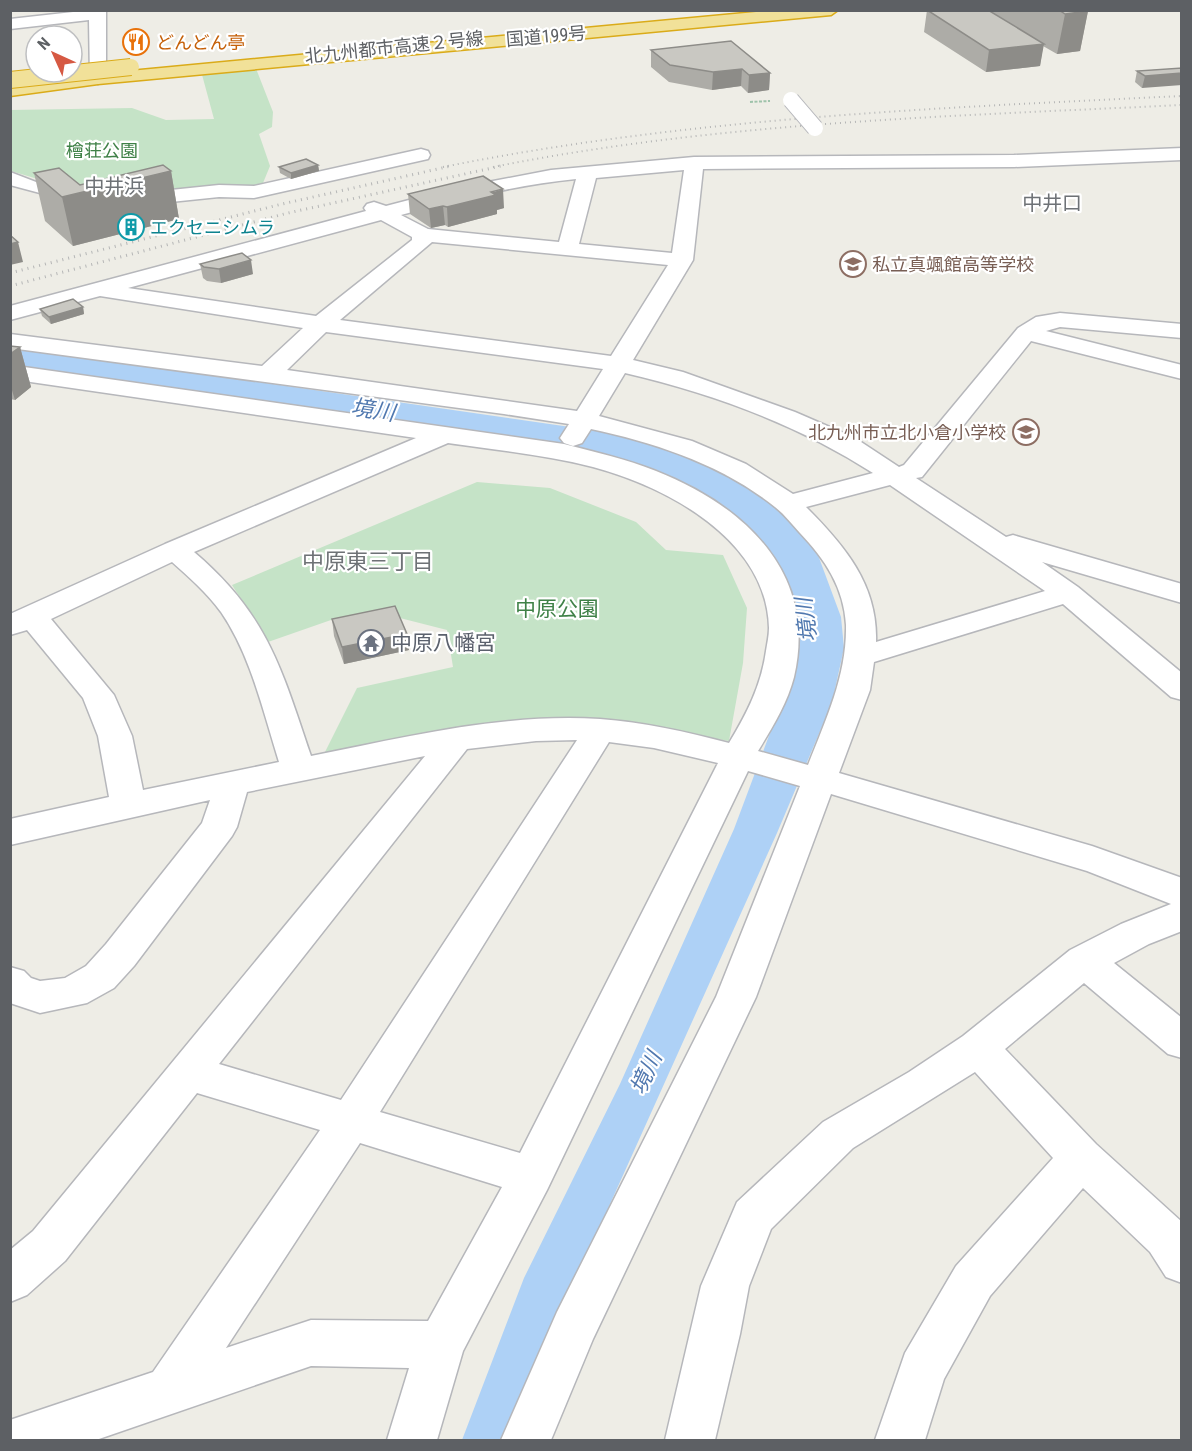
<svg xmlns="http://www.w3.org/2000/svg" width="1192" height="1451" font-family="'Roboto Condensed','Noto Sans JP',sans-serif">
  <rect width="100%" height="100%" fill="#eeede6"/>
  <path fill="#c5e3c7" d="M255,66L273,112L272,127L259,134L270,166L263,183L237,189L201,188L152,191L61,186L11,171L10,110L132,108L166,120L214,119L201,71Z
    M477,482L550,488L636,522L666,550L723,555L747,608L743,663L729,741L605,721L534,720L466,726L324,754L357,688L453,667L447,630L396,617L331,620L268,642L232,585Z"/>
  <path fill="#aed1f6" d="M10,346L612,433L694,456L763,494L804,533L818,555L841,617L844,648L832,703L777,833L552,1333L515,1440H462L524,1278L620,1084L734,829L791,677L788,598L690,489L657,470L545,441L171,390L11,366Z"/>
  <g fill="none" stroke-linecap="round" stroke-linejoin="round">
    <defs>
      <path id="minor" d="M91,10H106V79L98,84L90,79L89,20L10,29V19Z
        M1182,148V160L1014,167L703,169L693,260L633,360L683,372L795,412L855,438L899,467L904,465L1018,328L1036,317L1060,313L1182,324V338L1060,327L1046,331L1182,365V379L1031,341L922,477L916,478L1006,537L1013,535L1023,538L1182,584V603L1042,562L1078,587L1182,673V700L1171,697L1063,604L874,662L870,690L839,773L1092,846L1182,878V931L1149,944L1114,963L1182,1018V1058L1168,1054L1084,983L1005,1049L1096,1144L1182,1222V1283L1166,1277L1150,1252L1083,1188L990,1296L944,1379L925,1440H875L905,1353L956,1266L1053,1158L975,1072L853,1148L771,1229L749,1286L740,1334L715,1440H665L701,1286L737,1202L823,1122L909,1072L963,1036L1070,950L1121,924L1171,904L1087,871L831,794L756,997L593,1339L551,1440H501L557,1312L716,997L800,786L748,771L547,1190L463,1351L437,1440H387L409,1368L311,1366L96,1440H10V1420L153,1372L320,1130L197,1093L65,1261L27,1295L10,1302V1250L33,1231L425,756L247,792L237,827L232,836L134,966L114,988L87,1003L40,1013L10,1003V967L24,971L31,978L40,981L65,978L86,966L106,944L202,823L210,800L10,845V819L109,797L98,736L83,698L27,630L10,635V614L165,544L416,438L10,379V365L564,444C595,452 626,459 656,471C745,506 818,574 794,677C787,704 772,728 758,751L808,765C826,719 847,675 846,625C844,588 825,559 800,533C792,524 784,514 775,507C723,465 656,443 591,429L582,443L573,446L564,443L560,438L569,424L504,414L10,348V334L262,366L303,328L100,296L10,320V306L366,211L364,208L367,204L374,202L386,206L451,189L551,170L694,157L1014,155ZM684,170L672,253L579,244L596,178ZM576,179L559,242L428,229L401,215C458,199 517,185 576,179ZM381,220L412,237V240L316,316L128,288ZM432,242L668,265L611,356L340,320ZM326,332L603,369L577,411L287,370ZM625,373C711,393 799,425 873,473L793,494L746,464L692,441L599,416ZM448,443C496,450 546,455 593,467C668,487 767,540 769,628C769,636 767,644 766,651C761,686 747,713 729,743C687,732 643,722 600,719C502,713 406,737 311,756C281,668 268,615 194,552ZM890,485L1045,591L876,642C878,585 845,546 806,507ZM172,562C189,577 207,593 221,612C251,656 263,711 279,762L143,790L132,736L114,695L51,619ZM577,740L341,1100L219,1064L467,749L536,741ZM609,742L654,748L718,763L520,1153L380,1112ZM360,1143L502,1187L428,1321L311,1320L226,1348Z
        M421,149L428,151L430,155L428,159L254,198L219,197L132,206L125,204L122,200L125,196L132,194L219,185L254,186Z
        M10,172L36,182L88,194L91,198L88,202L81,204L10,185Z"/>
      <path id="highway" d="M777,10H838L831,15L98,84L10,96V86L98,74Z"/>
    </defs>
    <use href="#minor" stroke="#b6b7bb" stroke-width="3"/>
    <use href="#highway" stroke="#daab19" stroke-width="3"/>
    <path stroke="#9fc3ab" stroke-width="2" stroke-dasharray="3 1.5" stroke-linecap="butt" d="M750,102L770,101"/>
    <use href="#minor" fill="#fff" fill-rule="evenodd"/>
    <use href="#highway" fill="#f1e199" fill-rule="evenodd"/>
    <path stroke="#b5b6b6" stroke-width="2" stroke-dasharray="1 4" stroke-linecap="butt" d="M443,167C687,118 934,108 1182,96
      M493,167C719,122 952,116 1182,105"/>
    <path stroke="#b5b6b6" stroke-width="3" stroke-dasharray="1 5" stroke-linecap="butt" d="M10,273L282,204L451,166
      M10,286L288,213L501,166"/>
    <defs>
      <path id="minor-bridge" d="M791,100L815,128"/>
      <path id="highway-bridge" d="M10,80L131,67"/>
    </defs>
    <use href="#minor-bridge" stroke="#b6b7bb" stroke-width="18" stroke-linecap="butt"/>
    <use href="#highway-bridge" stroke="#daab19" stroke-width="18" stroke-linecap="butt"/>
    <use href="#minor-bridge" stroke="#fff" stroke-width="16"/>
    <use href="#highway-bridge" stroke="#f1e199" stroke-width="16"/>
  </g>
  <path fill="#adaca7" d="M927,10H1087L1088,11L1080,51L1057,54L1043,46L1040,66L986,72L924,32Z
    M651,50L770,73L769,90L748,93L741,86L712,90L669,82L651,67Z
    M1182,68L1142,88L1135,82L1137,71Z
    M318,165L319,171L291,179L280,173L279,167Z
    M171,171L179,219L73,246L45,221L34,173L80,185Z
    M408,194L504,208L497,210V214L448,227L445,225L431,228L410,214Z
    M200,264L253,274L221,283L207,281L203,278Z
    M83,307L84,314L51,324L42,316L40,309Z
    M10,346L20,347L31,387L15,400L10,399Z
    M332,619L409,650L344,664L334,636Z"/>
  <path fill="#8d8c88" d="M1088,11L1080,51L1057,54L1065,14Z
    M1044,44L1040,66L986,72L989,50Z
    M742,69L741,86L712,90L713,72Z
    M770,73L769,90L748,93L749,75Z
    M1182,73V85L1142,88L1145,76Z
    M318,165L319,171L291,179V173Z
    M171,171L179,219L73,246L62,197Z
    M503,189L504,208L497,210V214L448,227L447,207Z
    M443,206L445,225L431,228L429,209Z
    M18,242L23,262L10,265V244Z
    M251,260L253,274L221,283L219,269Z
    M83,307L84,314L51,324L49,317Z
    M20,347L31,387L15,400L10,384V354Z
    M407,634L409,650L344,664L342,647Z"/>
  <path fill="#c9c8c2" stroke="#8d8c88" stroke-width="1.5" d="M927,10H988L1044,44L989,50Z
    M1059,10H1087L1088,11L1065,14Z
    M731,41L770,73L749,75L742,69L713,72L670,65L651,50Z
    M1182,68V73L1145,76L1137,71Z
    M306,159L318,165L291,173L279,167Z
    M163,165L171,171L62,197L34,173L59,168L80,185Z
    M483,176L503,189L491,192L496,195L447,207L443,206L429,209L408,194Z
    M10,235L18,242L10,244Z
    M242,253L251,260L219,269L204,267L200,264Z
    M73,299L83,307L49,317L40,309Z
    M10,346L20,347L10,354Z
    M395,606L407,634L342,647L332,619Z"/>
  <defs>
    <symbol id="restaurant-ring" viewBox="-11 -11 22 22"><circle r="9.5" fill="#fff" stroke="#e8710a" stroke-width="1.5"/><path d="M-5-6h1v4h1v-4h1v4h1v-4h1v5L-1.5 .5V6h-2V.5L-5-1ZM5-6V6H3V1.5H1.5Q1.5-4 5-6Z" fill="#e8710a"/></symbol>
    <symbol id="building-ring" viewBox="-11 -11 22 22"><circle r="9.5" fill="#fff" stroke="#0f9aa8" stroke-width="1.5"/><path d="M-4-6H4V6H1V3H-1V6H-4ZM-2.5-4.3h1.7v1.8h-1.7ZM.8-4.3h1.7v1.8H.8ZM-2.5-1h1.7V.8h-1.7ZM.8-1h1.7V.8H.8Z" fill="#0f9aa8"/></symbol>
    <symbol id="school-ring" viewBox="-11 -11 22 22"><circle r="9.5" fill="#fff" stroke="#8d6e63" stroke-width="1.5"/><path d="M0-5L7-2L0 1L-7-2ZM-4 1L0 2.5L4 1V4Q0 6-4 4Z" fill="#8d6e63"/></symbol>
    <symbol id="temple-ring" viewBox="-11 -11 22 22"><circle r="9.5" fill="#fff" stroke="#6b7280" stroke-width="1.5"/><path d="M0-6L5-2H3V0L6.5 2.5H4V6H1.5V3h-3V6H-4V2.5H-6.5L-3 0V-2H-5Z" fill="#6b7280"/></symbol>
  </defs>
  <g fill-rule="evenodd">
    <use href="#restaurant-ring" x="121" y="27" width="30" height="30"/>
    <use href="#building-ring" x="116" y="212" width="30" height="30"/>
    <use href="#school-ring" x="838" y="249" width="30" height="30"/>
    <use href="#school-ring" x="1011" y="417" width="30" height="30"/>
    <use href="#temple-ring" x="356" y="628" width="30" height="30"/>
  </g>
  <g text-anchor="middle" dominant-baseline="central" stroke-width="4.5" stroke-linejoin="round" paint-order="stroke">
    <g font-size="18" fill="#5d6064" stroke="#fff">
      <text transform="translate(546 36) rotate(-5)">国道199号</text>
      <text transform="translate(394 47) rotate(-6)">北九州都市高速２号線</text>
    </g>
    <g font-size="18" fill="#c56008" stroke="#fff" text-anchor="start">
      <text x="156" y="42">どんどん亭</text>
    </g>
    <g font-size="18" fill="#3f8147" stroke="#fff">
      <text x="102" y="150">檜荘公園</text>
    </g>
    <g font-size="18" fill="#0d838f" stroke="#fff" text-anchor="start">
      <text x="150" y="227">エクセニシムラ</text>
    </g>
    <g font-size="18" fill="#785e54" stroke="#fff" text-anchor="start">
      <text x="872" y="264">私立真颯館高等学校</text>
      <text x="1006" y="432" text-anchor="end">北九州市立北小倉小学校</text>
    </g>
    <g font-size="20" fill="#6e7276" stroke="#fff">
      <text x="114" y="186">中井浜</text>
      <text x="1052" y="203">中井口</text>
    </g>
    <g font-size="21" fill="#3f8147" stroke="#fff">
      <text x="557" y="609">中原公園</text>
    </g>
    <g font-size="21" fill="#5b616d" stroke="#fff" text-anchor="start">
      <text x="391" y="643">中原八幡宮</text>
    </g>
    <g font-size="22" font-style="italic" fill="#5078af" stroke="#fff">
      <text transform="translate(373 410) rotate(8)">境川</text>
      <text transform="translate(806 620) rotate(-97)">境川</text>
      <text transform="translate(646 1073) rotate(-65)">境川</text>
    </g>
    <g font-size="22" fill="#6e7276" stroke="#fff">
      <text x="368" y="561">中原東三丁目</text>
    </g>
  </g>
  <rect width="1192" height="1451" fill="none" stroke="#5d6064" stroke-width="24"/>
  <g transform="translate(54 54) rotate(315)"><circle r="28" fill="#ffffff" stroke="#bebfc1" stroke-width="1.5"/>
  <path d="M0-4.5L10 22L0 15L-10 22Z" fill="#d65943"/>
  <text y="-9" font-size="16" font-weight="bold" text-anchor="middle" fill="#5d6064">N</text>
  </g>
</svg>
